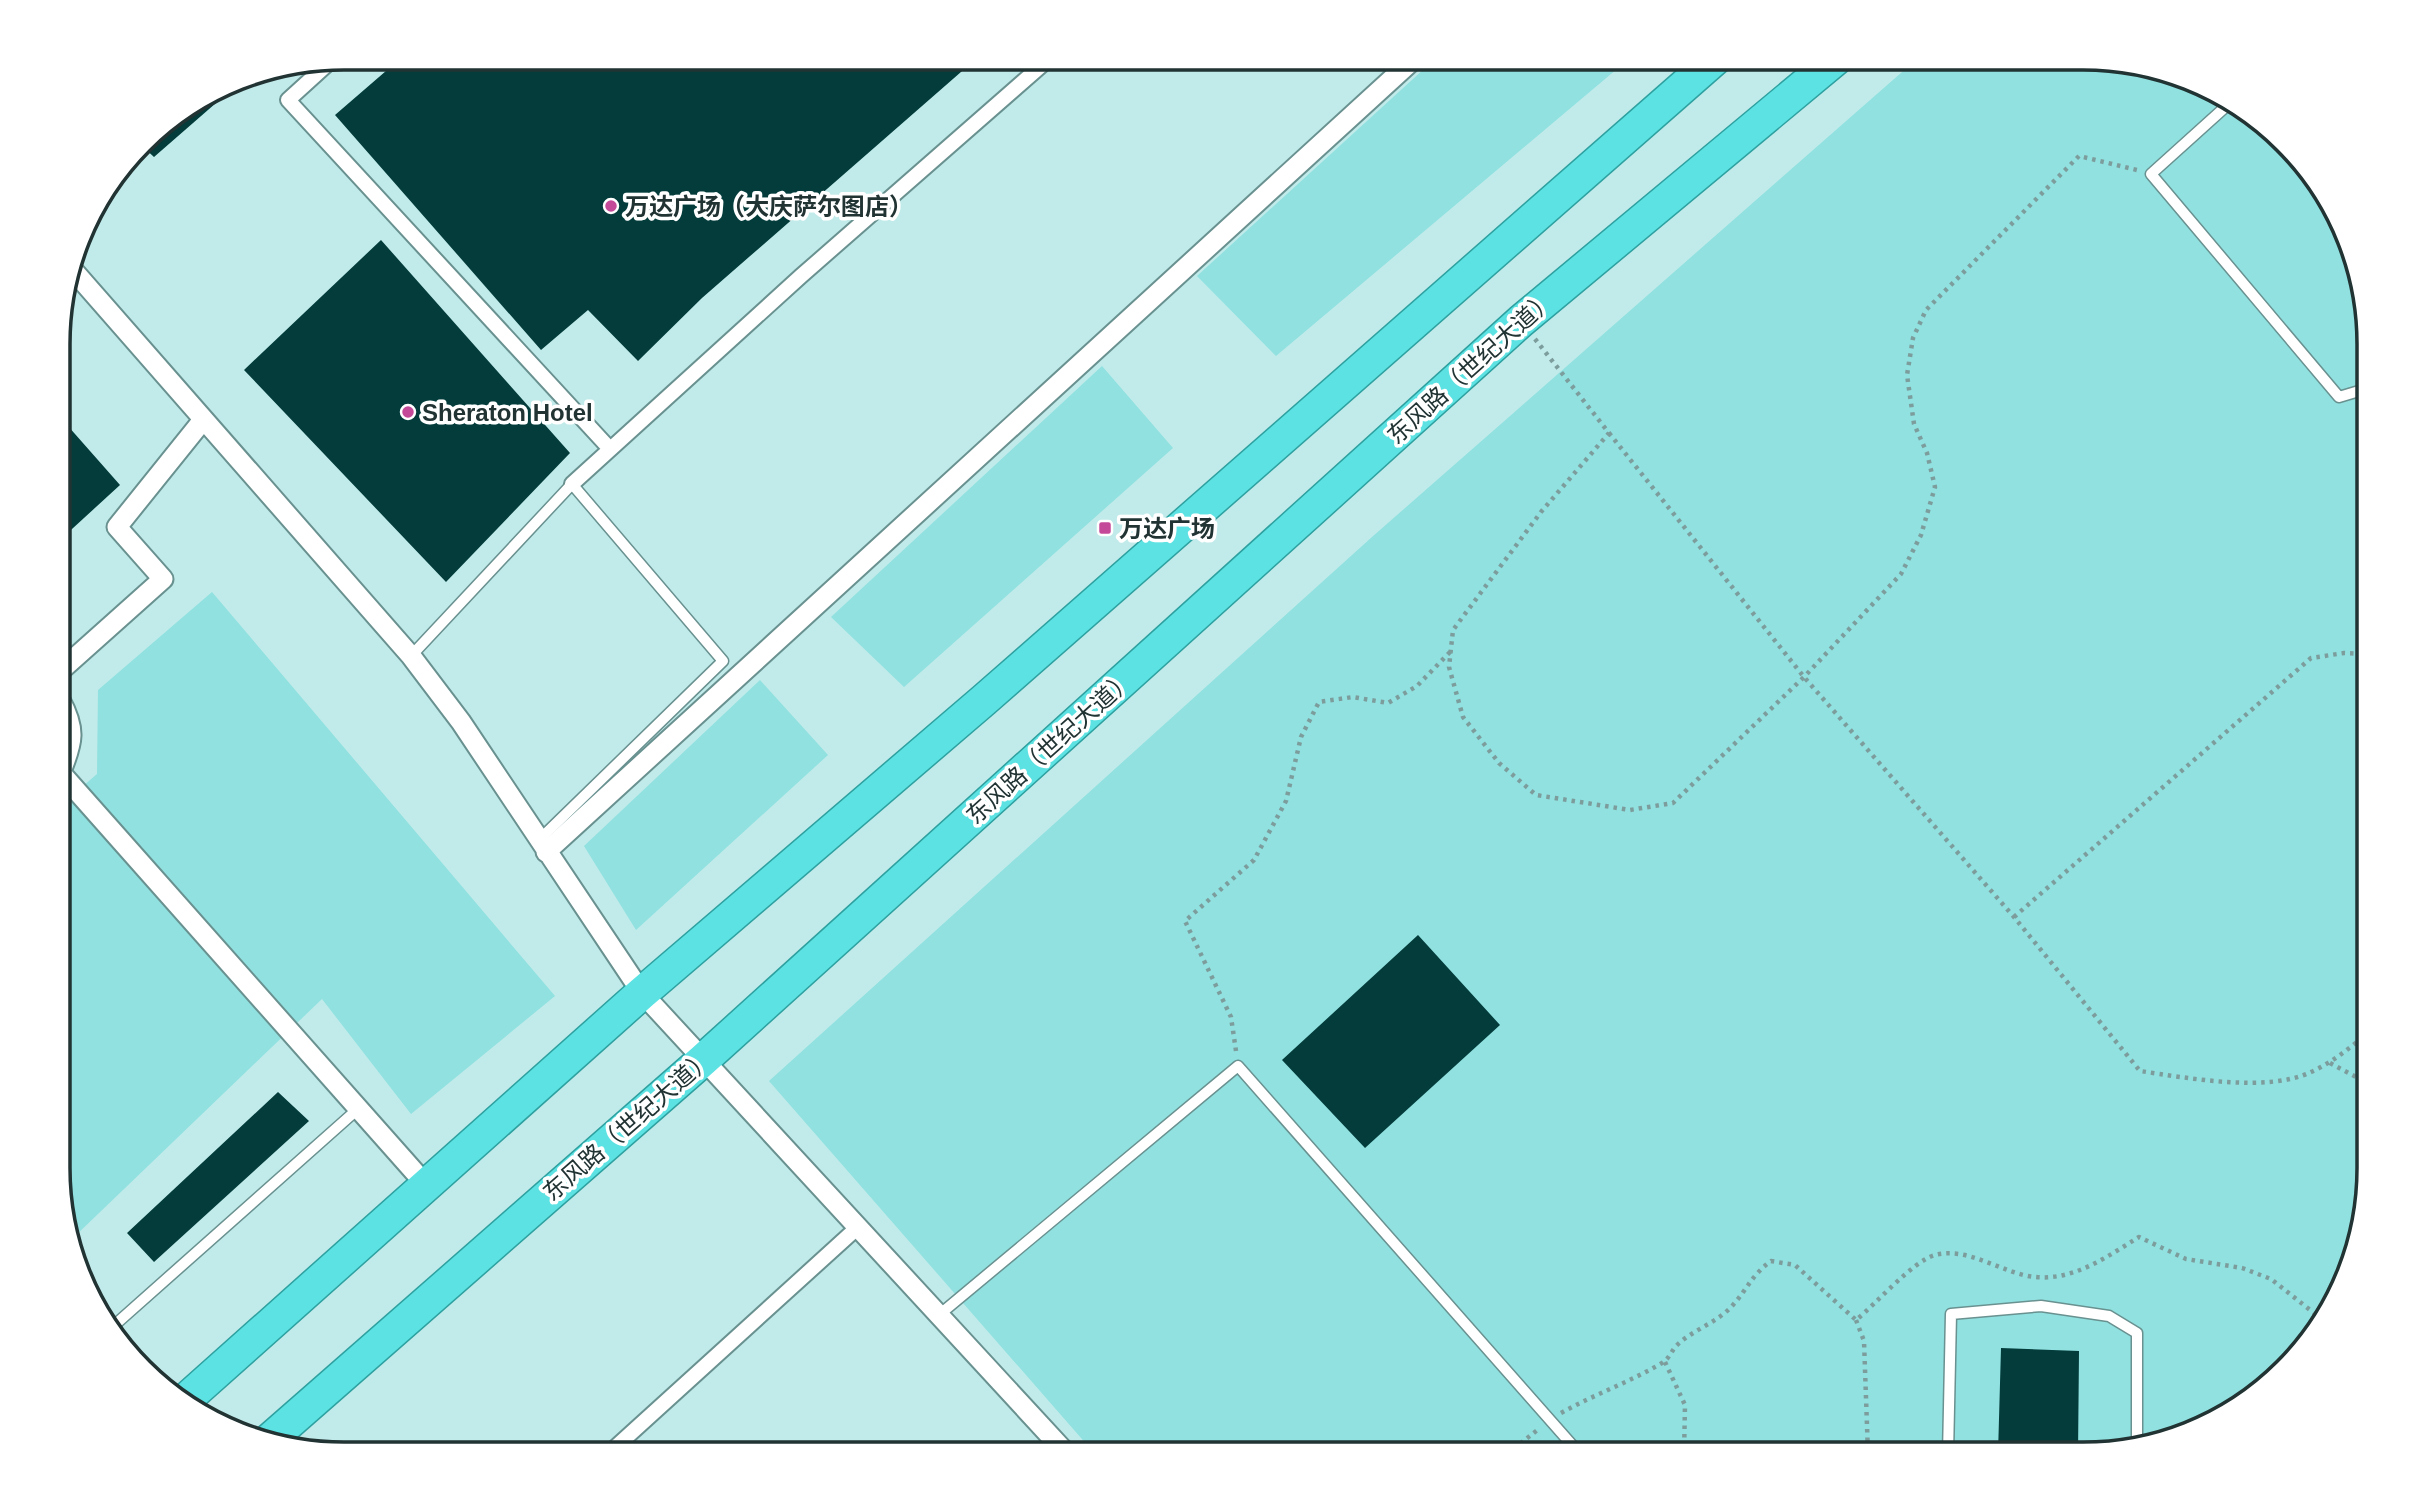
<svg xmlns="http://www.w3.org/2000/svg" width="2427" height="1512" font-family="Helvetica,'Noto Sans SC',sans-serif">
  <rect width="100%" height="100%" fill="#c0ebea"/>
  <path fill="#90e1e0" d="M1436,58H1630L1276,356L1197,276Z
    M1918,58H2083L2174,73L2242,106L2331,201L2369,326V1186L2354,1259L2321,1327L2226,1416L2101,1454H1095L769,1081L1372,537Z
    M1102,366L1173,448L904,687L831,617Z
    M212,592L555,996L411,1114L322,999L73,1238L60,1205V806L97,774L98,690Z
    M760,680L828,755L636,930L584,846Z"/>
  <path fill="#033c3b" d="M401,58H977L702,298L638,361L588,310L541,350L335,115Z
    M211,95L216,103L154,157L142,146L155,129Z
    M381,240L570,453L446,582L244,370Z
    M60,417L120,485L60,540Z
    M1418,935L1500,1025L1365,1148L1282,1060Z
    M278,1092L309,1121L154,1262L127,1233Z
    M2001,1348L2079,1351L2078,1454H1998Z"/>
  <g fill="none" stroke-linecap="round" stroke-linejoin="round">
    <defs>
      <path id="service" d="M2232,101L2151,174L2339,397L2369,388
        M411,656L572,484L723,661L539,840
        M939,1315L1238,1066L1580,1454
        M109,1330L359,1108
        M1948,1454L1951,1314L2041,1306L2109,1316L2137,1333V1443"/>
      <path id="pedestrian" d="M332,60L288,100L610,449
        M572,484L801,276L1050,58
        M608,1454L858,1227"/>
      <path id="minor" d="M72,269L411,656L461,722L642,993L1067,1454
        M60,671L163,579L117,527L203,420
        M60,700C76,729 73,742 61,771
        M60,772L427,1186
        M546,852L1415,58"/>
      <path id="trunk" d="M182,1403L642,993L984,700L1716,58
        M267,1442L703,1060L1521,321L1837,58"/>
    </defs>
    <use href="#service" stroke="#699190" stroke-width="13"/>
    <use href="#pedestrian" stroke="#699190" stroke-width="18"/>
    <use href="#minor" stroke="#699190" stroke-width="23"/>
    <use href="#trunk" stroke="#2ea0a0" stroke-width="35"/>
    <path stroke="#7d9d9d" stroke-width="4.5" stroke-dasharray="3.5 5" stroke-linecap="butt" d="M1535,339L1609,433L1541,512L1453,630L1449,667L1463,717L1499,763L1536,795L1630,810L1673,803L1804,677L1901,574L1921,535L1935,487L1927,453L1914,424L1907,375L1913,338L1926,310L2079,156L2137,170
      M1609,433L1804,677L2014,917L2140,1071C2188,1078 2267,1093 2311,1072C2333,1062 2351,1047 2369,1032
      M2014,917L2311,658L2344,653L2369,654
      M1236,1051L1231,1017L1185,921L1254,860L1286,801L1301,737L1319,702L1353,697L1388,703L1417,686L1451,651
      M2330,1063L2369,1084
      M1856,1320L1864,1341L1868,1454
      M1665,1362L1685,1405L1684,1454
      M1561,1413C1595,1394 1630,1382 1662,1363C1669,1359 1671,1352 1676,1346C1692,1330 1717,1323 1733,1305C1748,1288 1751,1276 1771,1261L1795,1265L1856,1320C1876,1304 1913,1261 1935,1255C1968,1246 2003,1274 2035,1277C2074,1281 2108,1256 2139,1237L2186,1259L2242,1268L2271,1279L2324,1321
      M1507,1454L1540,1428"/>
    <use href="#service" stroke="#fff" stroke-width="10"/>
    <use href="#pedestrian" stroke="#fff" stroke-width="14"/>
    <use href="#minor" stroke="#fff" stroke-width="19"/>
    <use href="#trunk" stroke="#5ce2e2" stroke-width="32"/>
  </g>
  <g fill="#c54999" stroke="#fff" stroke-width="2.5">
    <circle cx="611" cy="206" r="7"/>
    <circle cx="408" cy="412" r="7"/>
    <rect x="1098" y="521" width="14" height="14" rx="3.5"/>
  </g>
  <g text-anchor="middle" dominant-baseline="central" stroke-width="7" stroke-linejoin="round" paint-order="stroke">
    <g font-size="24" font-weight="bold" fill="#233" stroke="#fff" text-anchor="start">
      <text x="625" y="206">万达广场（大庆萨尔图店）</text>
      <text x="422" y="412">Sheraton Hotel</text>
      <text x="1119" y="528">万达广场</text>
    </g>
    <g font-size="24" fill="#233" stroke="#fff">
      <text transform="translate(1471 367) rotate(-42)">东风路（世纪大道）</text>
      <text transform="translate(1050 747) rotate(-42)">东风路（世纪大道）</text>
      <text transform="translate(628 1125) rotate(-41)">东风路（世纪大道）</text>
    </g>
  </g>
  <path d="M0 0H2427V1512H0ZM344 70H2083A274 274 0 0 1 2357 344V1168A274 274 0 0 1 2083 1442H344A274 274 0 0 1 70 1168V344A274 274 0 0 1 344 70Z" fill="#fff" fill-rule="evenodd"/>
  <path fill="none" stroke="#233" stroke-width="3.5" d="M344 70H2083A274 274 0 0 1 2357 344V1168A274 274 0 0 1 2083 1442H344A274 274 0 0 1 70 1168V344A274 274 0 0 1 344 70Z"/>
</svg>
